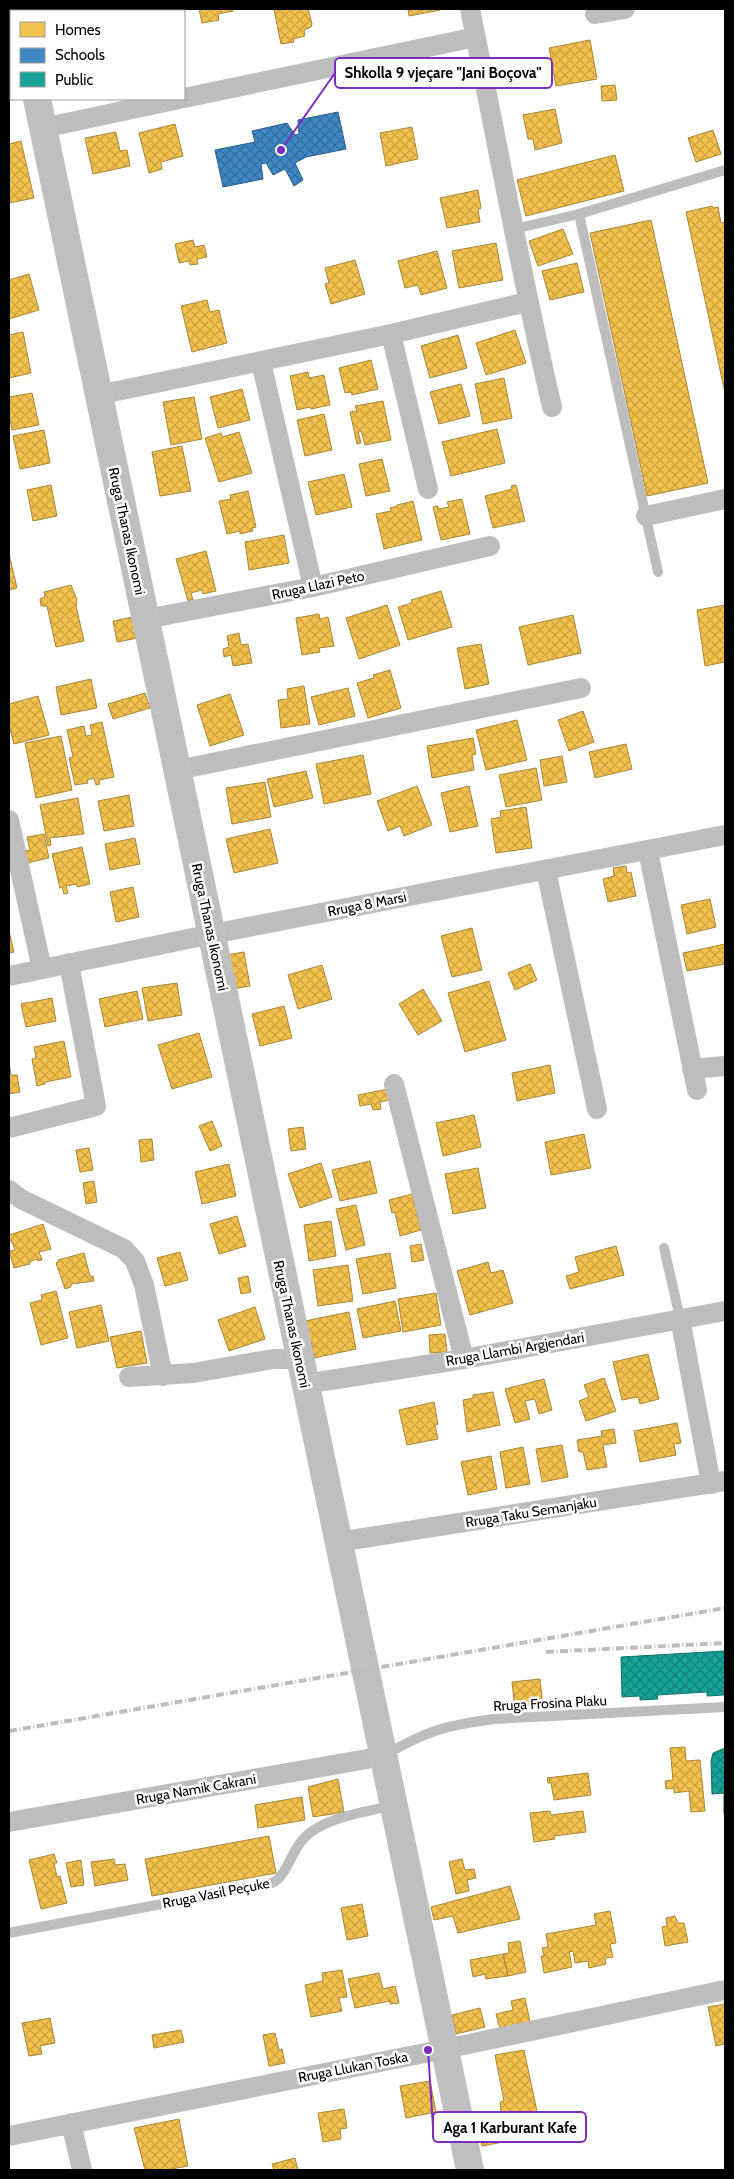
<svg xmlns="http://www.w3.org/2000/svg" width="734" height="2179" font-family="Cabin,sans-serif">
  <defs>
    <pattern id="homes-cross-hatch" width="8" height="8" patternUnits="userSpaceOnUse" patternTransform="scale(1.25)"><rect width="8" height="8" fill="#f2c14e"/><path d="M0 0l8 8M0 8l8-8" fill="none" stroke="#cea442"/></pattern>
    <pattern id="schools-cross-hatch" width="8" height="8" patternUnits="userSpaceOnUse" patternTransform="scale(1.25)"><rect width="8" height="8" fill="#3f88c5"/><path d="M0 0l8 8M0 8l8-8" fill="none" stroke="#326d9e"/></pattern>
    <pattern id="public-cross-hatch" width="8" height="8" patternUnits="userSpaceOnUse" patternTransform="scale(1.25)"><rect width="8" height="8" fill="#17a398"/><path d="M0 0l8 8M0 8l8-8" fill="none" stroke="#12827a"/></pattern>
  </defs>
  <rect width="100%" height="100%" fill="#fff"/>
  <path fill="url(#homes-cross-hatch)" stroke="#a98737" d="M53,9H85L86,11H54Z
    M145,9H177V11H145Z
    M199,9H232L233,11L218,14L219,20L202,23Z
    M280,9H308L312,24L311,27L304,30L305,36L293,39L294,42L281,44L274,10Z
    M408,9H440V10L409,16Z
    M590,40L597,79L556,86L549,48Z
    M615,85L617,100L602,101L601,86Z
    M555,109L562,143L535,150L533,139H528L523,115Z
    M175,124L183,156L161,162L162,169L149,173L139,133Z
    M412,127L418,159L386,166L380,133Z
    M713,130L721,154L696,162L688,138Z
    M116,132L120,151L127,150L130,166L93,174L85,138Z
    M21,141L34,198L9,203V144Z
    M615,155L624,191L526,216L517,180Z
    M478,190L481,208L478,210L480,222L447,228L440,198Z
    M712,206L713,208L718,207L721,223L725,222V393L686,212Z
    M651,220L708,483L647,496L590,233Z
    M563,229L573,254L538,266L529,241Z
    M193,240L195,247L204,245L207,257L197,259L198,264L190,265L189,261L179,263L175,244Z
    M496,243L503,280L459,288L452,251Z
    M437,251L447,288L421,295L418,285L405,288L398,261Z
    M355,260L365,294L331,304L325,284L329,283L325,268Z
    M577,263L584,292L550,300L542,271Z
    M29,274L39,310L9,319V280Z
    M207,300L210,312L219,310L227,343L192,352L181,306Z
    M515,330L526,363L486,375L476,343Z
    M23,332L31,373L9,378V335Z
    M458,335L467,368L430,378L421,346Z
    M371,360L378,389L352,395L351,392L345,393L339,368Z
    M308,372L309,378L324,375L330,405L311,409L310,407L297,410L290,376Z
    M504,378L512,418L483,424L475,384Z
    M461,384L470,416L439,424L430,392Z
    M242,389L250,420L218,428L210,397Z
    M32,393L39,425L12,430L9,414V397Z
    M194,397L202,439L171,445L163,402Z
    M383,401L391,440L365,445L361,431H358L361,443L357,444L350,412L357,411L355,406Z
    M324,414L332,450L305,456L297,420Z
    M497,429L505,463L451,476L442,442Z
    M44,430L50,463L20,469L13,436Z
    M239,432L252,473L219,482L205,438L221,433L222,437Z
    M182,446L191,491L160,496L152,452Z
    M382,459L390,491L366,496L359,464Z
    M344,474L352,507L316,515L308,482Z
    M51,485L57,516L33,521L27,490Z
    M516,485L525,521L493,528L485,496L512,489L511,486Z
    M248,491L256,527L252,528L253,531L240,534V531L227,534L219,501L231,499L230,495Z
    M462,499L470,534L441,540L433,507L438,506V509L449,507L447,502Z
    M413,501L422,540L384,549L376,514L391,511L390,508L397,506V505Z
    M284,535L289,563L249,570L245,542Z
    M206,551L216,591L203,594L202,590L191,593L193,600L188,601L176,559Z
    M9,554L17,588L9,590Z
    M71,585L77,600L76,606L84,641L56,647L47,606H41L40,599L45,597L44,592Z
    M441,591L452,627L408,640L398,607L412,603L411,600Z
    M387,605L400,645L359,659L346,618Z
    M725,605V662L705,666L697,610Z
    M319,614L320,619L328,617L334,646L319,648L320,652L302,655L296,618Z
    M573,615L581,653L528,665L519,627Z
    M133,617L138,638L117,642L113,621Z
    M239,633L241,645L248,644L252,663L233,666L231,655L224,657L223,649L229,647L227,636Z
    M481,644L489,684L465,689L457,648Z
    M390,670L401,708L368,718L357,683L374,678L373,675Z
    M91,679L97,708L61,715L56,687Z
    M304,686L310,724L281,728L278,700L288,699L287,689Z
    M348,688L355,716L319,725L311,697Z
    M145,693L150,708L113,719L108,704Z
    M230,694L244,735L210,746L197,705Z
    M38,696L49,735L14,744L9,726V704Z
    M583,711L594,742L569,751L558,720Z
    M517,720L527,760L486,770L476,730Z
    M102,722L114,777L99,780L100,784L96,785L94,778L87,780L88,783L75,785L69,758L73,757L67,730L84,726L86,736L92,735L90,725Z
    M61,736L72,790L36,798L25,743Z
    M473,738L476,754L472,755L474,770L432,778L427,746Z
    M626,744L632,769L595,778L589,752Z
    M363,755L371,794L324,804L316,764Z
    M562,756L567,782L544,786L540,760Z
    M536,768L542,800L506,807L499,775Z
    M306,771L313,798L274,807L267,779Z
    M265,782L271,817L232,824L226,788Z
    M417,786L432,825L404,836L400,826L388,831L377,801Z
    M469,786L478,826L450,832L441,793Z
    M129,795L134,826L104,831L98,801Z
    M78,798L84,834L50,838L51,845L48,846L40,805Z
    M526,807L532,848L496,853L491,819L501,817L500,811Z
    M270,829L278,863L234,873L226,839Z
    M44,834L49,858L27,863L24,851L30,850L27,837Z
    M135,838L140,864L110,870L105,844Z
    M82,847L90,884L77,887V884L66,886L68,893L64,894L62,887L60,888L52,854Z
    M626,866L627,873L631,872L636,896L608,902L603,879L614,876L613,868Z
    M133,887L139,917L116,922L110,892Z
    M710,899L716,927L687,934L681,905Z
    M472,928L482,970L452,977L441,936Z
    M9,931L14,952L9,953Z
    M725,944V964L687,971L683,953Z
    M244,952L250,986L227,990L221,956Z
    M530,964L537,980L515,990L508,973Z
    M322,965L332,999L298,1009L288,975Z
    M489,981L506,1040L465,1052L448,993Z
    M177,983L182,1015L148,1021L142,988Z
    M423,989L442,1021L418,1035L399,1004Z
    M137,991L143,1019L105,1027L99,999Z
    M52,998L56,1021L26,1027L21,1004Z
    M284,1006L292,1038L260,1046L252,1014Z
    M199,1033L212,1077L172,1089L158,1045Z
    M64,1041L71,1077L45,1082V1084L37,1086L32,1059L36,1058L34,1047Z
    M9,1063L11,1075H17L20,1092L9,1094Z
    M550,1065L555,1093L517,1101L512,1073Z
    M388,1089L390,1100L380,1102L381,1109L373,1110L371,1104L360,1106L358,1095Z
    M474,1115L481,1147L443,1156L436,1123Z
    M212,1121L222,1146L210,1151L199,1126Z
    M303,1127L306,1149L291,1151L288,1129Z
    M584,1134L591,1168L551,1175L545,1142Z
    M152,1139L154,1160L141,1162L139,1140Z
    M89,1148L93,1170L80,1172L76,1150Z
    M370,1161L377,1193L340,1201L332,1170Z
    M321,1163L332,1197L300,1208L288,1174Z
    M229,1164L236,1196L202,1204L195,1172Z
    M478,1168L486,1208L453,1214L445,1174Z
    M94,1181L97,1202L86,1204L83,1183Z
    M412,1194L421,1230L400,1236L395,1212L392,1213L389,1200Z
    M356,1205L365,1245L346,1250L336,1209Z
    M237,1216L246,1246L219,1254L210,1224Z
    M331,1221L336,1256L309,1261L304,1225Z
    M43,1224L51,1249L39,1252L42,1260L38,1261L37,1259L29,1262L30,1264L14,1268L9,1251L15,1250L11,1240L9,1241V1235Z
    M421,1244L424,1260L412,1262L410,1246Z
    M616,1246L624,1275L570,1289L566,1276L579,1272L575,1257Z
    M180,1252L188,1280L165,1286L157,1258Z
    M84,1253L90,1276H93L94,1281L71,1284V1287L65,1289L56,1263L59,1261L58,1260Z
    M390,1253L396,1288L363,1294L356,1259Z
    M488,1262L491,1273L503,1270L513,1303L470,1315L457,1271Z
    M348,1265L353,1301L318,1306L313,1270Z
    M248,1276L251,1292L241,1294L238,1278Z
    M56,1291L68,1338L41,1345L30,1303L42,1300L41,1295Z
    M436,1293L441,1325L403,1332L398,1299Z
    M395,1301L401,1331L363,1338L357,1309Z
    M101,1305L109,1341L77,1348L69,1312Z
    M255,1307L265,1339L229,1351L218,1320Z
    M349,1312L356,1349L314,1358L311,1342L305,1343L300,1322Z
    M141,1331L147,1363L117,1368L110,1337Z
    M445,1334L447,1352L430,1353L429,1335Z
    M648,1354L659,1399L640,1404L638,1397L622,1400L613,1362Z
    M604,1378L616,1411L586,1421L579,1401L589,1397L584,1385Z
    M544,1379L552,1410L539,1414L535,1399L525,1401L530,1419L515,1423L505,1389Z
    M493,1392L500,1425L467,1432L463,1400L473,1398V1395Z
    M434,1402L438,1424L435,1425L438,1439L407,1445L399,1410Z
    M677,1423L681,1443L674,1444L676,1455L640,1462L634,1431Z
    M614,1429L616,1443L603,1445L607,1467L587,1470L583,1452H579L577,1440L602,1436L601,1431Z
    M562,1445L568,1477L542,1482L536,1449Z
    M523,1447L530,1484L506,1488L500,1452Z
    M491,1456L497,1489L468,1495L461,1462Z
    M540,1679L543,1707L515,1710L512,1682Z
    M685,1747L686,1761L700,1760L705,1811L691,1812L689,1791L674,1793V1788L666,1789L665,1781L673,1780L670,1748Z
    M588,1773L591,1795L554,1800L551,1783H548L547,1778Z
    M338,1779L344,1812L313,1817L308,1787Z
    M302,1797L305,1820L258,1828L255,1805Z
    M550,1811L551,1815L583,1811L586,1832L554,1836L555,1839L534,1842L530,1813Z
    M269,1836L276,1873L152,1896L145,1859Z
    M54,1854L57,1863H54L57,1877L60,1876L67,1903L41,1909L29,1860Z
    M114,1859L115,1865L125,1864L128,1880L95,1886L91,1862Z
    M462,1859L465,1870L474,1869L476,1878L467,1880L469,1891L456,1894L449,1862Z
    M81,1860L84,1885L71,1887L66,1863Z
    M510,1886L520,1919L458,1933L453,1916L434,1920L431,1907Z
    M362,1904L368,1936L347,1940L341,1908Z
    M610,1911L616,1943L610,1944L613,1957L605,1958L606,1964L589,1968L588,1961L575,1963L573,1951L569,1952L572,1967L544,1973L541,1956H544L542,1948L548,1947L546,1934L596,1925L594,1914Z
    M675,1916L678,1923H684L688,1942L665,1946L662,1927L667,1926L666,1918Z
    M520,1941L526,1972L508,1976L503,1954L509,1953L508,1943Z
    M503,1954L508,1976L486,1979L485,1974L473,1977L470,1960Z
    M342,1970L347,1997L339,1998L342,2011L311,2017L305,1985L323,1981L322,1973Z
    M379,1973L383,1989L395,1986L399,2003L390,2004V2001L355,2008L348,1979Z
    M525,1998L530,2022L500,2029L496,2014L513,2010L511,2001Z
    M725,2004V2044L716,2046L708,2007Z
    M480,2008L485,2027L456,2034L452,2015Z
    M50,2018L55,2043L40,2046L42,2054L29,2056L22,2023Z
    M181,2030L184,2042L154,2048L152,2035Z
    M275,2033L279,2050L282,2049L285,2063L269,2066L263,2035Z
    M524,2050L542,2135L482,2146L475,2118L501,2111L500,2102L504,2101L495,2055Z
    M430,2081L436,2112L406,2118L400,2086Z
    M344,2109L347,2128L340,2129L341,2139L323,2142L318,2113Z
    M179,2119L188,2166L166,2170H145L134,2128Z
    M295,2158L298,2170H274L272,2164Z"/>
  <path fill="url(#schools-cross-hatch)" stroke="#2c5f8a" d="M338,112L346,149L306,157L295,163L303,180L294,186L285,169L273,175L266,163L261,164L263,179L223,187L215,150L255,142L252,131L287,123L295,135L299,134L298,120Z"/>
  <path fill="url(#public-cross-hatch)" stroke="#10726a" d="M725,1651V1692H723L724,1695L707,1696V1692L657,1695L658,1699L640,1700V1696L622,1697L621,1657Z
    M725,1748V1814H724V1793L712,1794L711,1761L713,1753Z"/>
  <g fill="none" stroke-linecap="round" stroke-linejoin="round">
    <path stroke="#bdbdbd" stroke-width="10" d="M579,214L725,170
      M514,229L579,214L658,572
      M664,1248L680,1318
      M385,1755C426,1731 447,1725 494,1719L725,1707
      M9,1933L272,1883C286,1878 292,1849 305,1837C327,1816 365,1813 393,1805"/>
    <path stroke="#bdbdbd" stroke-width="20" d="M470,9C497,142 521,275 552,407
      M595,14L625,9
      M184,98L476,37
      M43,128L179,99
      M391,334L428,489
      M261,362L313,587
      M98,395L391,334L527,302
      M646,516L725,499
      M146,619L313,587L490,546
      M177,770L581,688
      M9,820L42,969
      M648,851L697,1090
      M546,870L597,1109
      M9,976L212,934L725,835
      M692,1069L725,1066
      M394,1084L464,1359
      M9,1128L96,1106L69,963
      M9,1190L21,1199L124,1249L135,1261L144,1285L163,1376
      M680,1318L711,1484
      M129,1377L193,1373L273,1359H299
      M305,1384L464,1359L725,1311
      M338,1542L725,1481
      M9,1822L384,1756
      M71,2123L82,2170
      M9,2136L445,2049L725,1990"/>
    <path stroke="#bfbfbf" stroke-width="28" d="M18,9L19,11
      M37,99L470,2170"/>
    <path stroke="#bdbdbd" stroke-width="4" stroke-dasharray="8 2.5 1 2.5" stroke-linecap="butt" d="M546,1652L725,1643
      M9,1731L725,1608"/>
  </g>
  <g text-anchor="middle" dominant-baseline="central" stroke-width="5" stroke-linejoin="round" paint-order="stroke">
    <g font-size="14" fill="#000" stroke="#fff">
      <text transform="translate(127 531) rotate(78)">Rruga Thanas Ikonomi</text>
      <text transform="translate(318 585) rotate(-12)">Rruga Llazi Peto</text>
      <text transform="translate(367 904) rotate(-11)">Rruga 8 Marsi</text>
      <text transform="translate(210 927) rotate(78)">Rruga Thanas Ikonomi</text>
      <text transform="translate(292 1324) rotate(78)">Rruga Thanas Ikonomi</text>
      <text transform="translate(515 1349) rotate(-10)">Rruga Llambi Argjendari</text>
      <text transform="translate(531 1512) rotate(-9)">Rruga Taku Semanjaku</text>
      <text transform="translate(550 1703) rotate(-3)">Rruga Frosina Plaku</text>
      <text transform="translate(196 1789) rotate(-10)">Rruga Namik Cakrani</text>
      <text transform="translate(216 1893) rotate(-11)">Rruga Vasil Peçuke</text>
      <text transform="translate(353 2067) rotate(-11)">Rruga Llukan Toska</text>
    </g>
  </g>
  <path fill="none" stroke="#7b2cbf" stroke-width="2" d="M281 150L335 73M428 2050L433 2127"/>
  <g fill="#7b2cbf" stroke="#fff" stroke-width="2">
    <circle cx="281" cy="150" r="5"/>
    <circle cx="428" cy="2050" r="5"/>
  </g>
  <g fill="#fff" stroke="#7b2cbf" stroke-width="2">
    <rect x="335" y="58" width="217" height="30" rx="5"/>
    <rect x="433" y="2112" width="153" height="30" rx="5"/>
  </g>
  <g font-size="15" text-anchor="middle" font-weight="bold" fill="#000">
    <text x="443" y="78">Shkolla 9 vjeçare "Jani Boçova"</text>
    <text x="510" y="2133">Aga 1 Karburant Kafe</text>
  </g>
  <rect width="734" height="2179" fill="none" stroke="#000000" stroke-width="20"/>
  <rect x="10" y="10" width="175" height="90" fill="#ffffff" stroke="#999999"/>
  <rect x="20" y="22" width="25" height="15" fill="#f2c14e" stroke="#999999"/>
  <text x="55" y="35" font-size="15" fill="#000000">Homes</text>
  <rect x="20" y="48" width="25" height="15" fill="#3f88c5" stroke="#999999"/>
  <text x="55" y="60" font-size="15" fill="#000000">Schools</text>
  <rect x="20" y="72" width="25" height="15" fill="#17a398" stroke="#999999"/>
  <text x="55" y="85" font-size="15" fill="#000000">Public</text>
</svg>
